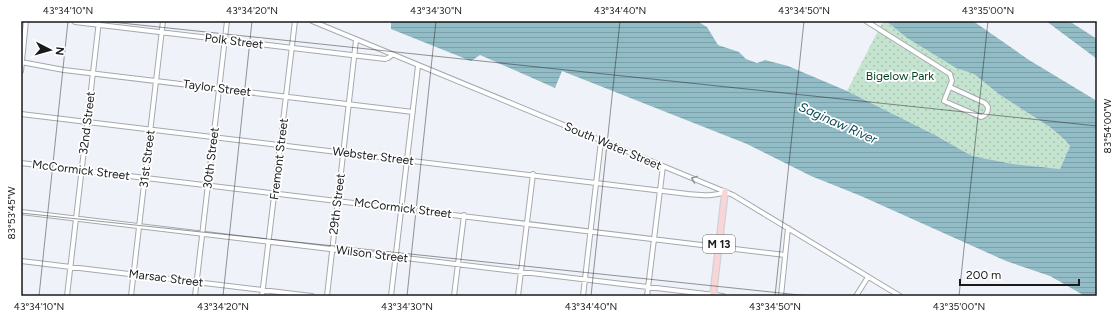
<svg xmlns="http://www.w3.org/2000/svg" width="1118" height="317" font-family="Figtree,sans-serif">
  <defs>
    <pattern id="grass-dots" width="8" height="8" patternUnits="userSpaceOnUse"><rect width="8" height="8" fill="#c5e4d0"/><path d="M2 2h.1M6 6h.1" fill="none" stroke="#a8c3b2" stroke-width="1.8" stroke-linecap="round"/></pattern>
    <pattern id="water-rules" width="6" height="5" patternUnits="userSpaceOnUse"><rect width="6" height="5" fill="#92bcc6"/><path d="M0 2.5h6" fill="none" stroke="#7da1aa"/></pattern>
  </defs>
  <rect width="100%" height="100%" fill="#eff3f9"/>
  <path fill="url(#grass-dots)" d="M883,21H886L907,38L956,68L974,74L1000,95L1050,127L1065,140L1070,146L1060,169L1013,164L972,156L935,135L847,91Z"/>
  <path fill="url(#water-rules)" d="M391,21H697L707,27L718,45L739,52L746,59L757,63L765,60L788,66L847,91L935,135L972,156L1013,164L1060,169L1070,146L1065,140L1050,127L1000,95L974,74L956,68L907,38L886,21H973L1029,60L1097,101V296H1085L1050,276L1006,261L861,196L811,176L747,144L562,71L555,88L480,55L471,61L391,29Z
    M1046,21H1069L1097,39V59Z"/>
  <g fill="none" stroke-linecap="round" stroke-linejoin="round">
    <defs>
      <path id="minor" d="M312,21L733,195L900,296
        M866,21L950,74L952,81L944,101L981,117C987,115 988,112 988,107L985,103L950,87
        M75,22L385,59L388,58L392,55
        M21,62L64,70L413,112
        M21,71L26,21
        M21,114L688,194C701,195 713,197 725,192
        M21,163L785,255
        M21,212L723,296
        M21,261L312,296
        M67,296L99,21
        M131,296L163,21
        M195,296L227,21
        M262,296L295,21
        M327,296L356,40
        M391,296L418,66
        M454,296L464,215
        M518,296L533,174
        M583,296L601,141
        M647,296L663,166
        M781,296L788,228
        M856,296L868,277"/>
      <path id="major" d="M713,296L725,192"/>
    </defs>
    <use href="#minor" stroke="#a5a9af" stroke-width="6"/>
    <use href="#major" stroke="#d1d1d2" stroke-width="8"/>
    <use href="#minor" stroke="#fff" stroke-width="4"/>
    <use href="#major" stroke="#f9d5d8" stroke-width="5.5"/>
  </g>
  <defs><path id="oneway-chevron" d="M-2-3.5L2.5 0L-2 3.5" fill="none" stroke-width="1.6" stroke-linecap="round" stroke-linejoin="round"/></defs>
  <use stroke="#979899" href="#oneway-chevron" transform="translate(694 179) rotate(-158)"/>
  <path fill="none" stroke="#181a1c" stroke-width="1" stroke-opacity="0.45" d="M102,21L1097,126M21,213L809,296M39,296L68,21M223,296L252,21M407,296L436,21M591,296L620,21M775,296L804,21M959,296L988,21"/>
  <g text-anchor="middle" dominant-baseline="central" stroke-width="3.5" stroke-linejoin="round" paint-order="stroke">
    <rect fill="#fff" stroke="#5d5f60" stroke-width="1" x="703" y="235" width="32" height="18" rx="3"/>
    <g font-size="11" font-weight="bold" fill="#181a1c">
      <text x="719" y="244">M 13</text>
    </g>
    <g font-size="12" fill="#181a1c" stroke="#fff">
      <text transform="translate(234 41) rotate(7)">Polk Street</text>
      <text transform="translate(217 88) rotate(7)">Taylor Street</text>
      <text transform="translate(87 123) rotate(-83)">32nd Street</text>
      <text transform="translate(613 146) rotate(23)">South Water Street</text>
      <text transform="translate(373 156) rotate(7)">Webster Street</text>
      <text transform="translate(211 158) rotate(-83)">30th Street</text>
      <text transform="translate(147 159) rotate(-83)">31st Street</text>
      <text transform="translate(279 159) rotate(-83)">Fremont Street</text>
      <text transform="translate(81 170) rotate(7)">McCormick Street</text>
      <text transform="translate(337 204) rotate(-83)">29th Street</text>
      <text transform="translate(403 208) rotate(7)">McCormick Street</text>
      <text transform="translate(372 254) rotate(7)">Wilson Street</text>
      <text transform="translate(166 278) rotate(7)">Marsac Street</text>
    </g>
    <g font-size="12" fill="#003d21" stroke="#fff">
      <text x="900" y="76">Bigelow Park</text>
    </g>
    <g font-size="13" font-style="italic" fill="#0c4b56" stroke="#fff">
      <text transform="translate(838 123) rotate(24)">Saginaw River</text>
    </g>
  </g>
  <rect width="1118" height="317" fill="none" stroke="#ffffff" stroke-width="44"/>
  <g transform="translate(50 50) rotate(96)" stroke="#ffffff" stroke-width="3" paint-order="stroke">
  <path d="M0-3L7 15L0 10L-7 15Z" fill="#181a1c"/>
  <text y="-6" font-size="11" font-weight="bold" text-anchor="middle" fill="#181a1c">N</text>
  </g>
  <path d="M960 279v6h119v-6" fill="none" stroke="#181a1c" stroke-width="2"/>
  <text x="966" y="279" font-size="12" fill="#181a1c" stroke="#ffffff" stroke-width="3" paint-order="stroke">200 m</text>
  <rect x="22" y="22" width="1074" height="273" fill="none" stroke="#181a1c" stroke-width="1.5"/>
  <g font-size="10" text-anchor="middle" fill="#181a1c">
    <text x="68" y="14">43°34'10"N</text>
    <text x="252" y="14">43°34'20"N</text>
    <text x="436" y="14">43°34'30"N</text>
    <text x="620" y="14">43°34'40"N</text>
    <text x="804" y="14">43°34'50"N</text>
    <text x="988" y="14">43°35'00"N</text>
    <text transform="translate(1107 126) rotate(-90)" y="4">83°54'00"W</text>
    <text transform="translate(11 213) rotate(-90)" y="4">83°53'45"W</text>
    <text x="39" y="310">43°34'10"N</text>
    <text x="223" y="310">43°34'20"N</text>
    <text x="407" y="310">43°34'30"N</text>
    <text x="591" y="310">43°34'40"N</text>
    <text x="775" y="310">43°34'50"N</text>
    <text x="959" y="310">43°35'00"N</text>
  </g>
</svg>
